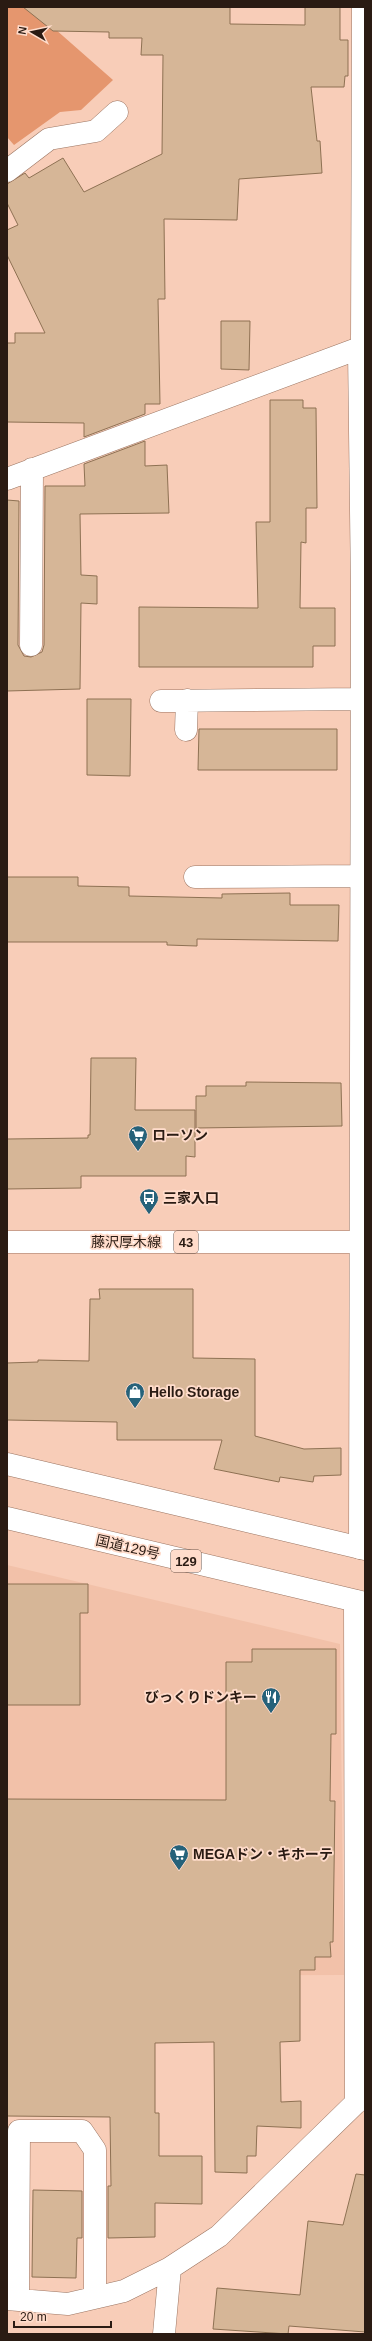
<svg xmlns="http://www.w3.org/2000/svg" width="372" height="2341" font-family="Helvetica,'Noto Sans JP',sans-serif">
  <rect width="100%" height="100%" fill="#f8cdb8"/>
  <path fill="#f2c1a9" d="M7,1565L340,1644L344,1975L7,1976Z"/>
  <path fill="#e5966e" d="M7,7H30L113,80L81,110L60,112L14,145L7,137Z"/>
  <path fill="#d6b697" stroke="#8e7153" d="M23,7H230V24L305,25V7H340V40H348V76H345L344,87H311L317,141H320L322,173L239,179L237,220L164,219L165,299H158L160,404H145V414L84,437V423L7,422V343H15V333H45L7,255V230L18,225L7,203V184L25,173L29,178L63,158L84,192L162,154L163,55H141L142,38H109V32L53,31Z
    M221,321H250L249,370L221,369Z
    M270,400H303V408H316L317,508H306V543L301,542L300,608H335V646H313V667H139V607L258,608L256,522H270Z
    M145,441V466L167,465L169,513L80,514L81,575L97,576V604L81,603L80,689L7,691V500L19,501L18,645L24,656L31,657L42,652L44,645L45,486H85L84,464Z
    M87,699H131L130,776L87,775Z
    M199,729H337V770H198Z
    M7,877H78V886L129,887V896L222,898V894L290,893V905H339L338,941L197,939V946L167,945V942H7Z
    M91,1058H136L135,1110H195V1157L186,1156V1176H81V1188L7,1189V1139L88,1138V1135H90Z
    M246,1082L341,1083L342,1126L196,1128V1096H206V1086H246Z
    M99,1289H193V1358L255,1359V1436L304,1449L341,1448V1475L314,1476L313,1482L280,1477L279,1482L214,1469L222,1440H117V1422L7,1420V1363L38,1362V1360L89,1361L90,1299H100Z
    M7,1584H88V1613H80V1705H7Z
    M252,1649H336V1734H331L330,1801H335L333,1942H330L331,1957H315V1970H300V2041L280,2042L281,2102L301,2101V2128L257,2126L256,2156H247V2173L215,2172L214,2042L155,2043V2113H159V2156H202V2204L155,2203V2237L108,2238V2186H111L110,2117L7,2116V1799L226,1800V1662H252Z
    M356,2174L365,2175V2332L289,2326L288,2334L213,2329L217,2288L300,2295L308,2221L343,2225Z
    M33,2190L82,2191V2238H77L76,2278L32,2277Z"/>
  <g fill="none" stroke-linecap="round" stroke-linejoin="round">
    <defs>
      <path id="minor" d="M7,171L49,139L96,131L117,112
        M362,347L363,7
        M359,350L362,591L360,1548
        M7,479L365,346
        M31,645L32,469
        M161,701L361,699
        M186,730L187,700
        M195,877L360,876
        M355,1601L356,2103
        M7,2299L68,2304L124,2291L170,2268L219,2236L365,2094
        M18,2300L19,2131H82L95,2150V2297
        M164,2334L170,2268"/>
      <path id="major" d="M7,1242H365"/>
      <path id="highway" d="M7,1464L365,1549
        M7,1518L365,1603"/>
    </defs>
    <use href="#minor" stroke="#9b7562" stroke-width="23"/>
    <use href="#major" stroke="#9b7562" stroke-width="23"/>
    <use href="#highway" stroke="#9b7562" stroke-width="23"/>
    <use href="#minor" stroke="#fff" stroke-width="22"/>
    <use href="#major" stroke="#fff" stroke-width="22"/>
    <use href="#highway" stroke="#fff" stroke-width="22"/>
  </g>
  <defs>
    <symbol id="supermarket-pin" viewBox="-11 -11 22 30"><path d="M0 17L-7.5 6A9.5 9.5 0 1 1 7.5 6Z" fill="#26627a" stroke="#ffdccb"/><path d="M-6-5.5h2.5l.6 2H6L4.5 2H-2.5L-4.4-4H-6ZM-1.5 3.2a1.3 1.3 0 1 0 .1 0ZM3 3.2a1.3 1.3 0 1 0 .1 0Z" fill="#fff"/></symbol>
    <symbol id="bus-pin" viewBox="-11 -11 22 30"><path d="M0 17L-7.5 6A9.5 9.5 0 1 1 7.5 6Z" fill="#26627a" stroke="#ffdccb"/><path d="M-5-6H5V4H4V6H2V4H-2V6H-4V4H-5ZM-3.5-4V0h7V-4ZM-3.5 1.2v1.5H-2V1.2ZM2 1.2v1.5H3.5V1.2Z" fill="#fff"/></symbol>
    <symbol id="shop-pin" viewBox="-11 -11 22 30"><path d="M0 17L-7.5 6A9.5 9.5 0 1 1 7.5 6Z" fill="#26627a" stroke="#ffdccb"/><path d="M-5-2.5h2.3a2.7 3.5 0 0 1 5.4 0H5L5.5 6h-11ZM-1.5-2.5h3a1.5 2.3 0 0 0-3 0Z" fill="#fff"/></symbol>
    <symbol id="restaurant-pin" viewBox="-11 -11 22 30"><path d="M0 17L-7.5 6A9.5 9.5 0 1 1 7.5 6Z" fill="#26627a" stroke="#ffdccb"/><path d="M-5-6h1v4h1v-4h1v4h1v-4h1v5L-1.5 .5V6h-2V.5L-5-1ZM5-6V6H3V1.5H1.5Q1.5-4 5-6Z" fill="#fff"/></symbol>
  </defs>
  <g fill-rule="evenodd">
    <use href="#supermarket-pin" x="127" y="1124" width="22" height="30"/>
    <use href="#bus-pin" x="138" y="1187" width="22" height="30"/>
    <use href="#shop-pin" x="124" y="1381" width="22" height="30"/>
    <use href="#restaurant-pin" x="260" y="1686" width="22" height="30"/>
    <use href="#supermarket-pin" x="168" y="1843" width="22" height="30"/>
  </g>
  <g text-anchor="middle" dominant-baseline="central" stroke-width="3.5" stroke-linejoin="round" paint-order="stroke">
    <g fill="#ffdccb" stroke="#6a554a" stroke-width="1">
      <rect x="174" y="1231" width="24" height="22" rx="3"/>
      <rect x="171" y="1550" width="30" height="22" rx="3"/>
    </g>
    <g font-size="13" font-weight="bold" fill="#2a1b13">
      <text x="186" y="1242">43</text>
      <text x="186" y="1561">129</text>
    </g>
    <g font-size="14" font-weight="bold" fill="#2a1b13" stroke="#ffdccb" text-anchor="start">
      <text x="152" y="1135">ローソン</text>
      <text x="163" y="1198">三家入口</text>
      <text x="149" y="1392">Hello Storage</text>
      <text x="257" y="1697" text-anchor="end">びっくりドンキー</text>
      <text x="193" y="1854">MEGAドン・キホーテ</text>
    </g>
    <g font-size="14" fill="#2a1b13" stroke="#ffdccb">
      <text x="126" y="1242">藤沢厚木線</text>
      <text transform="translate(128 1547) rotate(13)">国道129号</text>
    </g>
  </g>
  <rect width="372" height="2341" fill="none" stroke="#2a1b13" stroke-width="16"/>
  <g transform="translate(32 32) rotate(279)" stroke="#ffdccb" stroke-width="3" paint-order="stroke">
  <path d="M0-3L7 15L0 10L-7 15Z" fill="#2a1b13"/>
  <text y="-6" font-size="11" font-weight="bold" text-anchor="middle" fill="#2a1b13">N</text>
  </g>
  <path d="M14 2321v6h97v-6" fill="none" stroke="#2a1b13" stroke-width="2"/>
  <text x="20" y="2321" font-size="12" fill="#2a1b13" stroke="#ffdccb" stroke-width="3" paint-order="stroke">20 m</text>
</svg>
